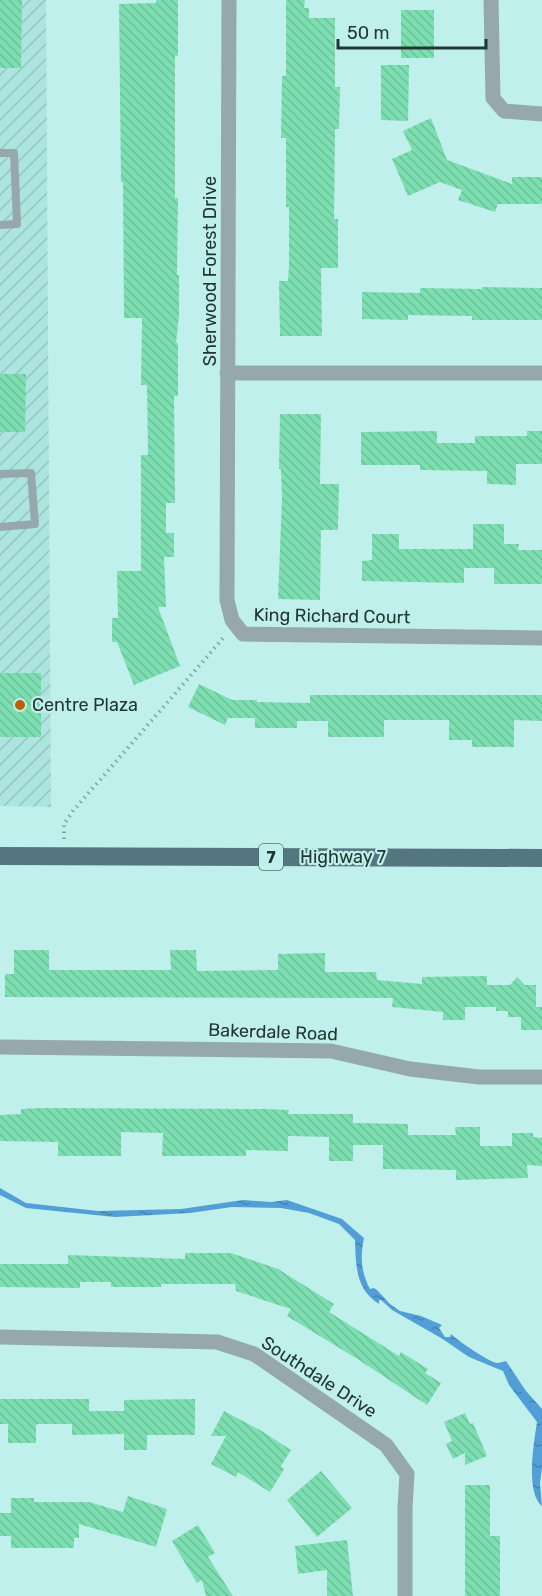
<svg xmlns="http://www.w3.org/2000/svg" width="542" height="1596" font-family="Rubik,sans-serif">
  <defs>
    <pattern id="industrial-furrows" width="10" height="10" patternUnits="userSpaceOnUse" patternTransform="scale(1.5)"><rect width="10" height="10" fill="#ace5e0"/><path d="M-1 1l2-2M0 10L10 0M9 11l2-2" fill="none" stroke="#94c5c1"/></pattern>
    <pattern id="water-ripples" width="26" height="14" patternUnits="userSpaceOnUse" patternTransform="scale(1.5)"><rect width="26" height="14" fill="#529fd8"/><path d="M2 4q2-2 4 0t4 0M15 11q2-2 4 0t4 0" fill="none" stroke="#4482b0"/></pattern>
    <pattern id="building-back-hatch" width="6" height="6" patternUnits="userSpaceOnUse" patternTransform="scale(1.5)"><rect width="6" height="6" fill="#7ddfb1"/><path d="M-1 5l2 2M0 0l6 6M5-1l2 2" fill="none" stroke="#6cc099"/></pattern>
  </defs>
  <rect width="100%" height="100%" fill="#c0f0eb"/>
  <path fill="url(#industrial-furrows)" d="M0,0H46L51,807L0,806Z"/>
  <path fill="url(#water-ripples)" d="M0,1188L26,1203L98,1211L181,1209L243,1200L271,1202L287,1200L342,1219L364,1238C360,1257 361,1272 370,1289L374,1288L377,1290L390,1304L400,1311L421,1316L442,1325L439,1328L445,1337H450L451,1334C457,1340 489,1362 497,1363C500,1363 502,1362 506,1361L526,1391L542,1409V1468L540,1483L542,1506C525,1492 534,1442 537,1422L509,1385L503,1371L469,1357L441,1338L392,1310L381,1300H379V1304C355,1289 356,1265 355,1240L339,1224L309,1213L281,1208L232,1207L190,1213L115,1217L26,1208L0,1195Z"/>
  <path fill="url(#building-back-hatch)" d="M0,0H22L21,68H0Z
    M156,0H178V56H175V198H178L177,275H179V316L176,343H178V396H174L175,503H166V533H174V557H164L166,607H158L180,666L134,685L117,642H112V618H118L117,571H141V455H148L147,385H141L142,318H124L123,182H121L119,4L156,3Z
    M286,0H305L304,8H309V18H335V87H340L339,129H335L334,219H338V268H321L322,336H280L279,281H288L289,267V207H286V138H281L282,76H286Z
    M401,10H434V58H401Z
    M381,65H409L408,121L381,120Z
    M431,118L447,160L512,184V177H542V204H498L495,212L458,200L462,190L440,182L408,196L392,159L412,150L403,131Z
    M482,287L542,288V320H472V316L408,315V320L362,319V292L420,293V288L482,289Z
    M0,374H26L25,432H0Z
    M280,414H321L320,484H339L338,530H321L320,600L278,599L282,498L281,469H279Z
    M437,431V443H475V436H527V431H542V464H516V485L487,484V471L420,470V465H361V432Z
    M473,524H504V544H519L518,550H542V584H494V568H464V583L362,581V561L372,560V534H399V549H473Z
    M0,673H41V737H0Z
    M199,684L232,700H257V702L310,703V695H542V721L514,720V747H472V740H449V720H384V737H328V721H297V728H255V718H228L225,725L188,707Z
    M14,950H49V970H171L170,950H196L197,971L278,970V954L325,953V972H376L377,980L422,984V977L487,976V985H510L517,977L525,985H536V1007H542V1030H521V1017H508V1011H496V1007H465V1020H443V1012L392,1007L393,998L5,997V974H14Z
    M40,1108L264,1109L289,1110L288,1114H353V1123L408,1124V1135H456L455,1127H480V1146H512V1133H533V1137L542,1138V1166L527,1165L528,1178L456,1180V1170L383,1169V1145H353V1161H329V1137L288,1136V1151L246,1150V1156H162L163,1133L121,1132V1156H58V1142L0,1141V1115L21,1114V1109Z
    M185,1253H231L278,1269L334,1304L329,1312L399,1356L401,1352L428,1369L425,1373L441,1383L427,1405L359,1360L287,1316L291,1309L236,1291L235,1284H161V1287H111V1282H80V1288L0,1287V1264H68V1255L185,1259Z
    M0,1399H89V1411H124V1400L195,1399V1435H147V1450H124V1434L72,1435V1424H38L36,1425V1443H8V1424H0Z
    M224,1411L260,1430L291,1450L281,1466L284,1469L270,1492L238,1472L236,1477L211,1464L226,1436H211Z
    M465,1413L470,1424L473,1423L487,1456L465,1465V1453L453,1459L446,1444L452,1441L444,1422Z
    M321,1471L352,1508L317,1537L287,1500Z
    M465,1485H490V1536H500V1596H465Z
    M128,1496L167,1509L156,1547L79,1524V1538H74V1548H11V1536H0V1513H11V1498H34V1502H89L123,1512Z
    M198,1525L215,1553L208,1557L233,1596H206L202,1580L197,1583L172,1541Z
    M347,1540L353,1596H327V1570L298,1574L295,1546Z"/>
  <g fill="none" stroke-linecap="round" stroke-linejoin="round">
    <path stroke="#82a7a3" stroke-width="4" stroke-dasharray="1.5 4.5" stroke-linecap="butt" d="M64,839V824L73,811L225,636"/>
    <path stroke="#96a8ad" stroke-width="8" d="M0,153H14L17,224L0,225
      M0,474L31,473L35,524L0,527"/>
    <path stroke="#96a8ad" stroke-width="15" d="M229,0L227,600L232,620L243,634L542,638
      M491,0L493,98L504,111L542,114
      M227,373H542
      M0,1047L331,1051L410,1069L479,1077H542
      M0,1337L217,1342L254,1354L386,1445L407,1474L405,1508V1596"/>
    <path stroke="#54767f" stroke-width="18" d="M0,856L542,858"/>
  </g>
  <circle fill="#bb6005" stroke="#c0f0eb" stroke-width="2" cx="20" cy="705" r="6"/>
  <g text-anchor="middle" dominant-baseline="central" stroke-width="4.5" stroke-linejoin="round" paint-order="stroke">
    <rect fill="#c0f0eb" stroke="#526e6b" stroke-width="1.5" x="259" y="844" width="24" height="26" rx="4.5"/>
    <g font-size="16" font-weight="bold" fill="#233634">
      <text x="271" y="857">7</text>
    </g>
    <g font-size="18" fill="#233634" stroke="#c0f0eb">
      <text transform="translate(210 271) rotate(-90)">Sherwood Forest Drive</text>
      <text transform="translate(332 616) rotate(1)">King Richard Court</text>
      <text x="343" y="857">Highway 7</text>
      <text transform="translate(273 1032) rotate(2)">Bakerdale Road</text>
      <text transform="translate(319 1377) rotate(33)">Southdale Drive</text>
    </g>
    <g font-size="18" fill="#233634" stroke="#c0f0eb" text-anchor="start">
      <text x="32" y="705">Centre Plaza</text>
    </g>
  </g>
  <path d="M338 39v9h148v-9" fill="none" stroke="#233634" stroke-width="3"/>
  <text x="347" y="39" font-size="18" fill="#233634" stroke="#c0f0eb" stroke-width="4.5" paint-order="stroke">50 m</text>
</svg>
